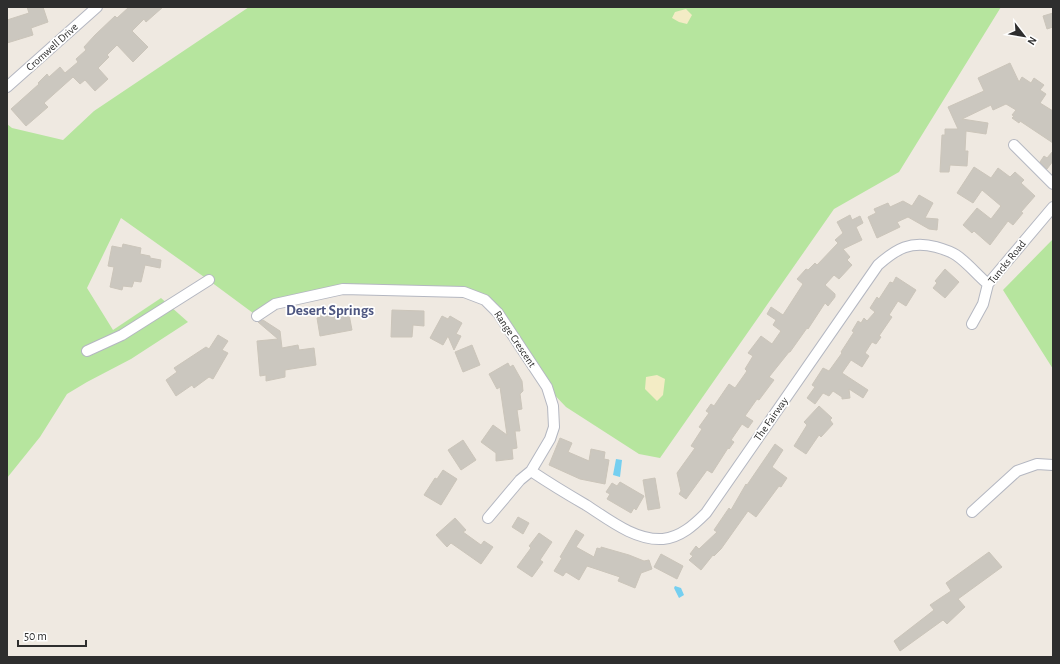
<svg xmlns="http://www.w3.org/2000/svg" width="1060" height="664" font-family="'Alegreya Sans',sans-serif">
  <rect width="100%" height="100%" fill="#efe9e1"/>
  <path fill="#b6e59e" d="M249,7H1001L899,172L834,209L660,458L639,454L566,407L547,387L498,313L478,297L343,289L275,304L257,316L207,279L121,218L87,288L113,330L161,298L188,322L131,359L87,382L67,394L40,437L7,478V124L12,128L63,140L94,111Z
    M1053,239V369L1003,290Z"/>
  <path fill="#f3ecc5" d="M686,9L692,15L687,24L679,22L672,18L675,12Z
    M657,375L665,379L663,395L657,401L645,389L646,377Z"/>
  <path fill="#75cff0" d="M616,459L622,460L620,477L613,475Z
    M675,586L681,588L684,595L679,598L674,588Z"/>
  <path fill="#cbc7bf" stroke="#cbc5ba" d="M27,7H43L48,22L31,28L33,35L7,43V20L29,13Z
    M129,7H163L146,22L144,19L132,31L148,47L133,62L117,45L107,55L109,57L98,68L108,79L95,91L85,80L80,84L73,77L44,103L48,107L26,126L11,109L39,84L38,83L47,74L49,77L60,67L65,73L78,62L76,59L86,50L84,47L95,35L115,16L117,18Z
    M1053,13V27L1047,29L1043,16Z
    M1010,63L1019,82L1022,77L1031,83L1034,78L1044,85L1040,90L1046,94L1040,103L1053,111V143L1020,121L1019,123L1012,118L1014,116L1012,115L1016,110L1006,104L993,110L991,105L962,119L988,123L986,134L966,131L965,151H968L967,166L950,165L949,172H940L942,135H945V129H958L948,107L984,91L978,78Z
    M1053,151V161L1047,169L1040,162L1044,156L1047,158Z
    M974,167L991,178L998,168L1010,177L1015,172L1024,180L1021,183L1035,196L1021,212L1023,213L1013,225L1008,221L990,245L974,231L972,233L963,225L977,208L991,219L1001,206L982,190L973,203L957,193Z
    M919,195L933,203L925,218L938,219L937,230L929,229L908,217L897,222L900,227L877,238L868,217L876,213L874,209L888,203L890,207L903,201L912,206Z
    M850,215L852,220L860,216L863,223L856,227L862,240L843,249L850,257L847,260L852,265L839,279L834,275L825,285L835,294V297L828,306L825,303L808,329L807,328L790,352H789L769,377L774,380L759,400L757,399L745,416L753,421L748,428L742,424L731,440L734,442L729,449L728,448L712,473L707,470L686,499L679,494L681,491L677,473L695,448L691,446L702,429L699,427L709,413L706,411L711,404L714,406L729,384L735,388L747,371L745,369L753,356L748,353L761,336L772,344L781,331L773,325L776,320L767,314L771,307L783,315L803,284L797,279L806,269L808,270L815,263L817,265L838,243L835,240L843,233L837,222Z
    M123,244L141,248L140,254L150,256V258L161,260L160,268L145,265L141,282L134,281L132,287L123,286L122,290L110,287L114,267L108,266L112,246L122,248Z
    M945,269L959,282L945,298L933,288L937,283L935,281Z
    M896,277L916,290L906,306L898,301L889,315L892,317L879,336L881,337L876,344L872,342L865,353L869,356L862,367L851,360L842,373L868,390L863,398L849,389L850,398L842,399V397L833,391L829,396L823,393L815,404L807,398L815,387L812,385L823,368L829,371L842,353L841,352L854,332L852,331L858,321L861,323L864,318L867,321L875,312L870,308L877,297L879,299L890,282L893,283Z
    M348,309L352,330L320,336L317,318L321,317L320,314Z
    M392,310L424,311V326L413,325L412,337H391Z
    M442,316L448,319L450,316L462,323L456,334L461,336L454,350L448,336L443,345L430,338Z
    M263,320L280,331L282,348L298,345L299,350L314,348L316,365L285,370V377L266,381V375L260,376L257,341L278,339L258,322Z
    M218,335L228,341L222,350L228,353L213,379L209,377L194,388L192,385L176,396L166,380L177,372L174,368L206,347L209,349Z
    M472,345L480,365L463,372L455,352Z
    M508,363L510,367L513,365L522,381L523,391L520,394L522,409L517,410L520,431H515L517,448L512,449L513,459L496,461V453L481,442L493,425L507,435L500,387L497,389L489,374Z
    M819,406L832,418L830,420L833,424L821,437L819,435L806,454L794,446L807,425L804,422Z
    M560,438L572,443L568,452L589,461L591,449L605,452L604,459L609,460L605,484L580,479L549,465Z
    M463,440L476,460L461,470L448,450Z
    M775,444L783,450L772,467L787,478L781,487L779,486L756,517L748,511L721,549L714,556L713,555L701,570L689,560L693,556L690,554L696,546L699,549L717,532L714,530L729,508L731,510L746,484L747,485Z
    M443,470L457,479L441,505L424,495L435,478L437,479Z
    M655,478L660,508L648,510L643,480Z
    M620,482L644,496L636,510L634,508L631,513L607,499L610,494L606,492L612,483L617,486Z
    M518,517L529,523L523,534L512,527Z
    M455,518L466,530L463,532L481,545L484,541L493,547L481,564L451,543L447,547L436,535Z
    M576,530L584,535L576,547L594,557L597,548L601,549V547L629,555L644,561L649,560L652,569L641,573L635,588L618,581L620,577L587,566L579,580L566,572L563,576L554,571L562,558L560,557Z
    M539,533L552,542L540,560L543,562L532,577L517,567L531,548L529,546Z
    M989,552L1002,567L958,599L965,607L947,624L943,620L900,651L894,641L934,610L930,605L951,591L946,583Z
    M661,554L683,566L677,579L654,567Z"/>
  <g fill="none" stroke-linecap="round" stroke-linejoin="round">
    <defs>
      <path id="minor" d="M7,87L97,7
        M1014,145L1053,184
        M257,316L275,304L343,289L464,292L485,300L498,313L547,387L553,406L554,427L550,439L531,471L520,480L488,518
        M972,324L983,304L988,284L1053,207
        M87,351L122,335L209,280
        M531,471C549,483 567,494 586,505C608,519 635,541 663,539C681,537 694,525 706,513L878,265C896,249 911,240 936,247C943,249 950,251 956,255C968,263 977,275 988,284
        M972,512L1017,471L1037,464L1053,465"/>
    </defs>
    <use href="#minor" stroke="#b4b7c1" stroke-width="12"/>
    <use href="#minor" stroke="#fff" stroke-width="10"/>
  </g>
  <g text-anchor="middle" dominant-baseline="central" stroke-width="3.5" stroke-linejoin="round" paint-order="stroke">
    <g font-size="11" fill="#2e2e2e" stroke="#fff">
      <text transform="translate(52 47) rotate(-42)">Cromwell Drive</text>
      <text transform="translate(1007 262) rotate(-51)">Tuncks Road</text>
      <text transform="translate(515 339) rotate(56)">Range Crescent</text>
      <text transform="translate(771 419) rotate(-55)">The Fairway</text>
    </g>
    <g font-size="15" font-weight="bold" fill="#4d5680" stroke="#fff">
      <text x="330" y="310">Desert Springs</text>
    </g>
  </g>
  <rect width="1060" height="664" fill="none" stroke="#2e2e2e" stroke-width="16"/>
  <g transform="translate(1024 36) rotate(121)" stroke="#ffffff" stroke-width="3" paint-order="stroke">
  <path d="M0-3L7 15L0 10L-7 15Z" fill="#2e2e2e"/>
  <text y="-6" font-size="11" font-weight="bold" text-anchor="middle" fill="#2e2e2e">N</text>
  </g>
  <path d="M18 640v6h68v-6" fill="none" stroke="#2e2e2e" stroke-width="2"/>
  <text x="24" y="640" font-size="12" fill="#2e2e2e" stroke="#ffffff" stroke-width="3" paint-order="stroke">50 m</text>
</svg>
